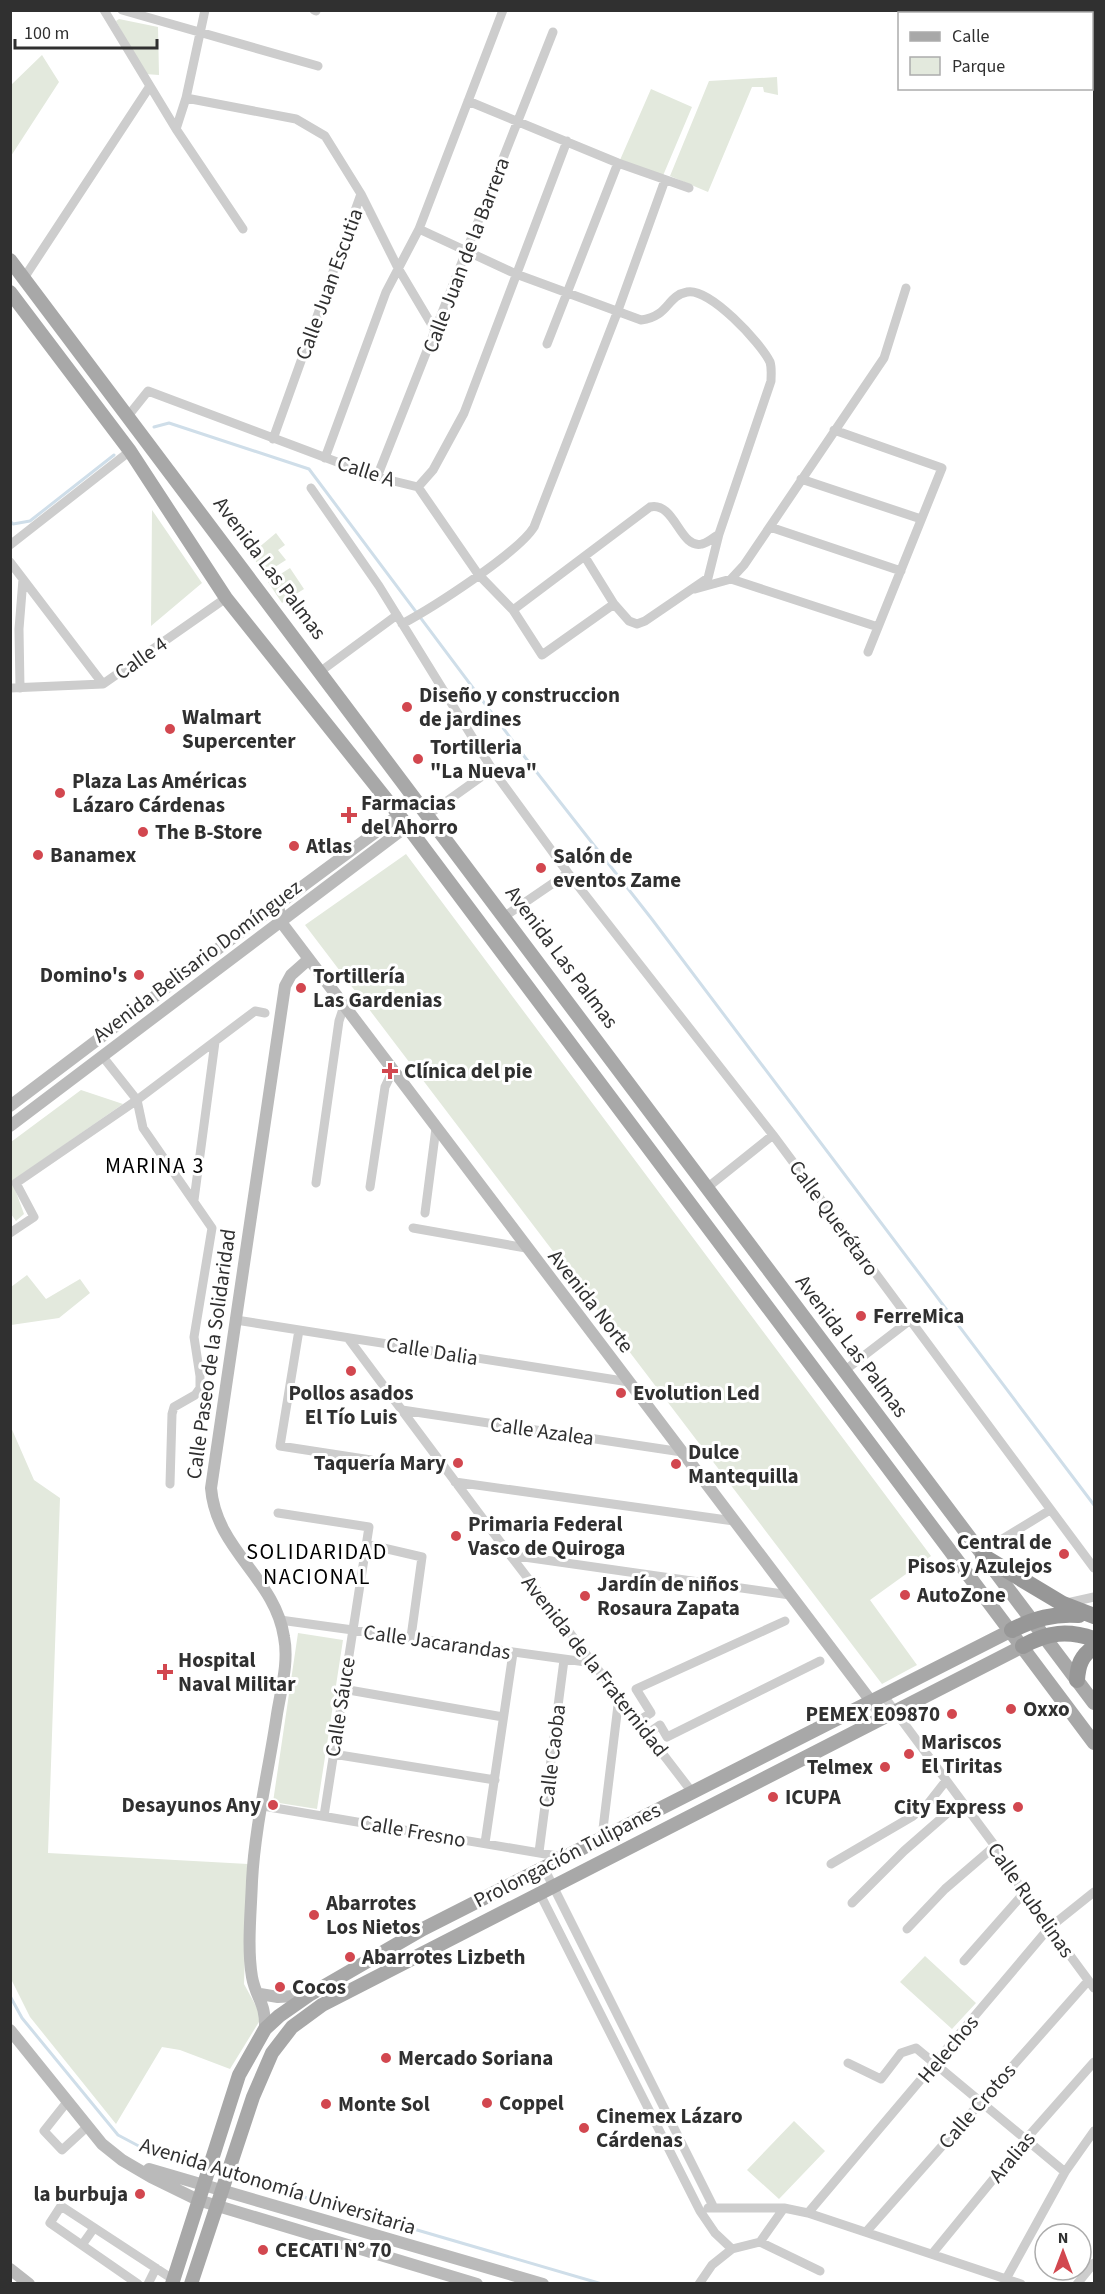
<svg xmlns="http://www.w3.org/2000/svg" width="1105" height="2294" font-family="'Source Sans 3',sans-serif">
  <rect width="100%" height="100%" fill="#fff"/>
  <path fill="#e3e9dd" d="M119,19L158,27L159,75L145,74L116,21Z
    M42,55L59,82L11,156V85Z
    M777,77L778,95L764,92L763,87H752L708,192L670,176L709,81Z
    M651,89L692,107L662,178L620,160Z
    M152,510L202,583L151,626Z
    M276,533L285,545L278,550L286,560L264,574L251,554Z
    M290,568L304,589L282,603L268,582Z
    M406,854L931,1556L870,1600L917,1665L882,1684L305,925Z
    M81,1090L123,1104L12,1181L24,1214L16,1221L11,1214V1142Z
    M27,1275L46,1299L80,1279L90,1293L59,1318L11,1325V1287Z
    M10,1425L34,1480L60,1498L48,1853L248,1864L244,1984L262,2017L230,2069L180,2050L162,2047L116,2124L30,2017L11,1979Z
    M298,1633L343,1640L317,1809L273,1802Z
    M925,1956L976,2003L952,2029L900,1982Z
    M794,2121L825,2151L779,2199L747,2170Z"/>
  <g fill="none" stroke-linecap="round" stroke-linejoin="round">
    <path stroke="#cfdee9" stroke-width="3" d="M154,427L169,423L309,469L524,756L651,918L1094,1505
      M10,521L13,524L30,521L114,455
      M10,1996L22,2018L118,2135L165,2160L206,2168
      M239,2178L602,2284"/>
    <path stroke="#cdcdcd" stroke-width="9" d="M104,10L176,129L243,229
      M122,10L318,66
      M314,10L316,11
      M186,98L296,119L325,136L361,194L273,439
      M468,101L618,163L689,188
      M176,129L186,98L205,10
      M361,194L398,268L436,332
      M24,278L150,86
      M547,344L618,163
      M128,416L148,391L377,477L418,487L478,574L513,610L542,655L614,604L629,621L637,624L645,621L708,578L719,534L771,381C771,375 772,368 770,362C761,343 709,287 687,292C666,296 670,316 641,320L516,274L419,229
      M834,430L942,468L868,652
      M325,458L386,292L419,229L503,10
      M377,477L553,32
      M801,479L921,519
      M418,487L433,470L464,413L567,141
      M311,488L379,586L492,769L568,873
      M770,527L901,571
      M10,545L130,451
      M585,557L614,604
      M10,562L103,684
      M731,579L878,627
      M695,589L731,579L744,565L884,358L906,288
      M513,610L650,507C675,501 680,550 702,544C708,543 714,537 719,534
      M402,624C432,608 518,553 534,527L617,313L665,180
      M321,671L397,615
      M10,688L103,684L226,598
      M20,688L19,629L23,579
      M429,814L492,769
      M505,916L568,873L773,1135L1094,1568
      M103,1057L137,1100L143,1128L212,1228L194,1337L200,1376V1388L195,1395L174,1407L172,1414L170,1484
      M316,1183L339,1021L344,1006
      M370,1187L385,1087L393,1070
      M708,1187L773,1135
      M194,1200L215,1042
      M425,1213L436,1128
      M413,1228L526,1248
      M10,1233L34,1217L16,1183L137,1100L255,1011L265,1013
      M236,1320L629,1382
      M299,1330L280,1446L371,1460
      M348,1338L510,1555L692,1792
      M844,1371L909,1321
      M402,1410L682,1452
      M455,1482L734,1521
      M278,1513L369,1527L324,1816
      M366,1544L422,1557L411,1637
      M981,1552L1050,1510
      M510,1555L790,1595
      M1067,1603L1094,1597
      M280,1620L593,1663
      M343,1689L503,1717
      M883,1695L995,1846L1024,1893L1094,1988
      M638,1721L651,1713L636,1689L785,1621
      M647,1734L660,1725L667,1737L820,1661
      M333,1754L495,1780
      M263,1806L563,1857
      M602,1837L619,1697
      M485,1843L513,1653
      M539,1852L564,1660
      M831,1864L913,1816L927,1805L945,1782
      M544,1868L713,2206
      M539,1892L700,2211L715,2233L732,2249L760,2242
      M852,1903L904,1851L960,1802
      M907,1929L945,1889L995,1846
      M964,1961L1024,1893
      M848,2063L881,2079L901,2053L916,2048L1065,2172
      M67,2102L44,2131L62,2150L87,2127
      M708,2208H784L808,2213L1021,2284
      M808,2213L1049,1928L1094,1892
      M866,2232L1088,1981
      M760,2242L820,2271
      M760,2242L784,2208
      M82,2245L94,2228
      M932,2254L1026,2139L1094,2062
      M1006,2279L1065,2172L1094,2131
      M138,2284L50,2223L61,2206L174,2280
      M148,2284L156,2268
      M699,2284L712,2265L732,2249
      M1077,2284L1094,2263"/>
    <path stroke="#bababa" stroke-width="12" d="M278,905L281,922L309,959L883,1717
      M10,1106L207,957L399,815
      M10,1126L407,826
      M260,1994L278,1997L309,1995
      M265,2029C266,2002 256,1999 252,1977C247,1947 251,1911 252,1881C255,1825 269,1769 277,1714C281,1689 289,1662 284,1637C275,1578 216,1550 211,1488L285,986L291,975L309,959
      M10,2030L102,2144L122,2160L151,2177L198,2200L477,2284
      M149,2169L543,2284
      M10,2269L29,2284"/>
    <path stroke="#a8a8a8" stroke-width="14" d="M10,260L1094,1703
      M10,292L130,451L226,598L399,815L1094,1743
      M172,2284L239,2075L265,2029L279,2016L309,1995L423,1929L1012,1630
      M191,2284L253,2097L272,2053L292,2027L322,2005L1023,1646"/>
    <path stroke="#979797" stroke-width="16" d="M983,1556L1063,1604L1094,1616
      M1012,1630C1034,1619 1054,1613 1079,1615
      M1023,1646C1048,1632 1068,1630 1094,1639
      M1077,1680C1078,1665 1081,1656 1094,1647"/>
  </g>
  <g fill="#d2474f" stroke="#fff" stroke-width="2">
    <circle cx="407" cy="707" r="6"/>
    <circle cx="170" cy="729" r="6"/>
    <circle cx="418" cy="759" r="6"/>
    <circle cx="60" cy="793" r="6"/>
    <path d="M346 806h6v6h6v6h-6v6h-6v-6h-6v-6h6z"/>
    <circle cx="143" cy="832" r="6"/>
    <circle cx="294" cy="846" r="6"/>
    <circle cx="38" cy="855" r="6"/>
    <circle cx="541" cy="868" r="6"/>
    <circle cx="139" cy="975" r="6"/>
    <circle cx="301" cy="988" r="6"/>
    <path d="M387 1062h6v6h6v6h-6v6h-6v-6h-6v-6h6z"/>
    <circle cx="861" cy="1316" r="6"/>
    <circle cx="351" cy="1371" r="6"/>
    <circle cx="621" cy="1393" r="6"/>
    <circle cx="458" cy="1463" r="6"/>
    <circle cx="676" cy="1464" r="6"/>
    <circle cx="456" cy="1536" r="6"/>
    <circle cx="1064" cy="1554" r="6"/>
    <circle cx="905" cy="1595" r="6"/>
    <circle cx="585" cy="1596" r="6"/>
    <path d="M162 1663h6v6h6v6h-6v6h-6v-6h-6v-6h6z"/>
    <circle cx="1011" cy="1709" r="6"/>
    <circle cx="952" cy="1714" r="6"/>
    <circle cx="909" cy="1754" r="6"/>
    <circle cx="885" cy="1767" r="6"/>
    <circle cx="773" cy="1797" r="6"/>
    <circle cx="273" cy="1805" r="6"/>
    <circle cx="1018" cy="1807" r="6"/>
    <circle cx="314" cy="1915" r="6"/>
    <circle cx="350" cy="1957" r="6"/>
    <circle cx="280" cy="1987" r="6"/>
    <circle cx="386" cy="2058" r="6"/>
    <circle cx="487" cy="2103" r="6"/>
    <circle cx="326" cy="2104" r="6"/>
    <circle cx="584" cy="2128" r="6"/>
    <circle cx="140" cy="2194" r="6"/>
    <circle cx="263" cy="2250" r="6"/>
  </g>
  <g text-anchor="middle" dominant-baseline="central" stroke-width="6" stroke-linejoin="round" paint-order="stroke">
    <g font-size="21" fill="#303030" stroke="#fff">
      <text transform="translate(466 255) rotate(-69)">Calle Juan de la Barrera</text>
      <text transform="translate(329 284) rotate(-70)">Calle Juan Escutia</text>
      <text transform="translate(366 471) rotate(18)">Calle A</text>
      <text transform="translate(270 568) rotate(53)">Avenida Las Palmas</text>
      <text transform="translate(141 658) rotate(-35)">Calle 4</text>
      <text transform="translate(562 957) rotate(53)">Avenida Las Palmas</text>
      <text transform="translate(197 961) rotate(-37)">Avenida Belisario Domínguez</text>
      <text transform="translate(834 1218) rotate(54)">Calle Querétaro</text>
      <text transform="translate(591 1301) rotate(52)">Avenida Norte</text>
      <text transform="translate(852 1346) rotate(53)">Avenida Las Palmas</text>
      <text transform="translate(432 1351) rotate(9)">Calle Dalia</text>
      <text transform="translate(211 1354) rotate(-82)">Calle Paseo de la Solidaridad</text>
      <text transform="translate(542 1431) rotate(8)">Calle Azalea</text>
      <text transform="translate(437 1642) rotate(8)">Calle Jacarandas</text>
      <text transform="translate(595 1666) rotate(52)">Avenida de la Fraternidad</text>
      <text transform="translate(340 1707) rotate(-81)">Calle Sáuce</text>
      <text transform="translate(552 1756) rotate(-83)">Calle Caoba</text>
      <text transform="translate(413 1831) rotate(10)">Calle Fresno</text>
      <text transform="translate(567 1855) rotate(-27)">Prolongación Tulipanes</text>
      <text transform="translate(1031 1900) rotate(55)">Calle Rubelinas</text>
      <text transform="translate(948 2049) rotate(-50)">Helechos</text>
      <text transform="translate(977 2106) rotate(-49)">Calle Crotos</text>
      <text transform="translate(1012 2157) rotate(-50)">Aralias</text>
      <text transform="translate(278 2186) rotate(17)">Avenida Autonomía Universitaria</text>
    </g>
    <g font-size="21" font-weight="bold" fill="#303030" stroke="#fff" text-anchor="start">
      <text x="419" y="695">Diseño y construccion<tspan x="419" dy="24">de jardines</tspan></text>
      <text x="182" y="717">Walmart<tspan x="182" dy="24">Supercenter</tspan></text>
      <text x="430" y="747">Tortilleria<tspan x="430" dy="24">"La Nueva"</tspan></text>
      <text x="72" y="781">Plaza Las Américas<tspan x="72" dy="24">Lázaro Cárdenas</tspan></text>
      <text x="361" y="803">Farmacias<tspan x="361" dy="24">del Ahorro</tspan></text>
      <text x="155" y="832">The B-Store</text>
      <text x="306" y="846">Atlas</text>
      <text x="50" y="855">Banamex</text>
      <text x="553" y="856">Salón de<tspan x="553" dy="24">eventos Zame</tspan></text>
      <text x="127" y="975" text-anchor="end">Domino's</text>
      <text x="313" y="976">Tortillería<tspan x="313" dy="24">Las Gardenias</tspan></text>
      <text x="404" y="1071">Clínica del pie</text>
      <text x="873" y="1316">FerreMica</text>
      <text x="351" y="1393" text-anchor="middle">Pollos asados<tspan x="351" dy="24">El Tío Luis</tspan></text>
      <text x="633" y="1393">Evolution Led</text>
      <text x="688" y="1452">Dulce<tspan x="688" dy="24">Mantequilla</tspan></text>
      <text x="446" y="1463" text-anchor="end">Taquería Mary</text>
      <text x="468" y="1524">Primaria Federal<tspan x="468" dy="24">Vasco de Quiroga</tspan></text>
      <text x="1052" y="1542" text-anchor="end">Central de<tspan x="1052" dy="24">Pisos y Azulejos</tspan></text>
      <text x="597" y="1584">Jardín de niños<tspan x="597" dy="24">Rosaura Zapata</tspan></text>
      <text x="917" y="1595">AutoZone</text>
      <text x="178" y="1660">Hospital<tspan x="178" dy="24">Naval Militar</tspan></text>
      <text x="1023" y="1709">Oxxo</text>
      <text x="940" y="1714" text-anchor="end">PEMEX E09870</text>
      <text x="921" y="1742">Mariscos<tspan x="921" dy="24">El Tiritas</tspan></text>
      <text x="873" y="1767" text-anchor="end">Telmex</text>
      <text x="785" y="1797">ICUPA</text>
      <text x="261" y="1805" text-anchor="end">Desayunos Any</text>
      <text x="1006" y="1807" text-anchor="end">City Express</text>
      <text x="326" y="1903">Abarrotes<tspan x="326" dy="24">Los Nietos</tspan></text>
      <text x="362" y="1957">Abarrotes Lizbeth</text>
      <text x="292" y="1987">Cocos</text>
      <text x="398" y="2058">Mercado Soriana</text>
      <text x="499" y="2103">Coppel</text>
      <text x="338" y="2104">Monte Sol</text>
      <text x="596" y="2116">Cinemex Lázaro<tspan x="596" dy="24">Cárdenas</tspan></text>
      <text x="128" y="2194" text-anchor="end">la burbuja</text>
      <text x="275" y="2250">CECATI N° 70</text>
    </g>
    <g font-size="22" letter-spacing="1.5" fill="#000" stroke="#fff">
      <text x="155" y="1166">MARINA 3</text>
      <text x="317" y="1552">SOLIDARIDAD<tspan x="317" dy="25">NACIONAL</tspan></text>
    </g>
  </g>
  <rect width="1105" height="2294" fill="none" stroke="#303030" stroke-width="24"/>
  <rect x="898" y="12" width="195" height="78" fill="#ffffff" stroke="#acacac" stroke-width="1.5"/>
  <rect x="910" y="32" width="30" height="9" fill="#a8a8a8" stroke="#acacac" stroke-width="1.5"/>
  <text x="952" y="42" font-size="18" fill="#303030">Calle</text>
  <rect x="910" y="57" width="30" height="18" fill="#e3e9dd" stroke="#acacac" stroke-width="1.5"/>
  <text x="952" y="72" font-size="18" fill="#303030">Parque</text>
  <g transform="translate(1063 2252)"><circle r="28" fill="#ffffff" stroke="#acacac" stroke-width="1.5"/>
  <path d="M0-4.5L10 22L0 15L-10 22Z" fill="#d2474f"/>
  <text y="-9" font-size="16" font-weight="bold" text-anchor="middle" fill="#303030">N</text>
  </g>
  <path d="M15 39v9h142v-9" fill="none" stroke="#303030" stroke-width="3"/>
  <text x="24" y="39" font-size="18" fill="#303030" stroke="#ffffff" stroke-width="4.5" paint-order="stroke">100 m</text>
</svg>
